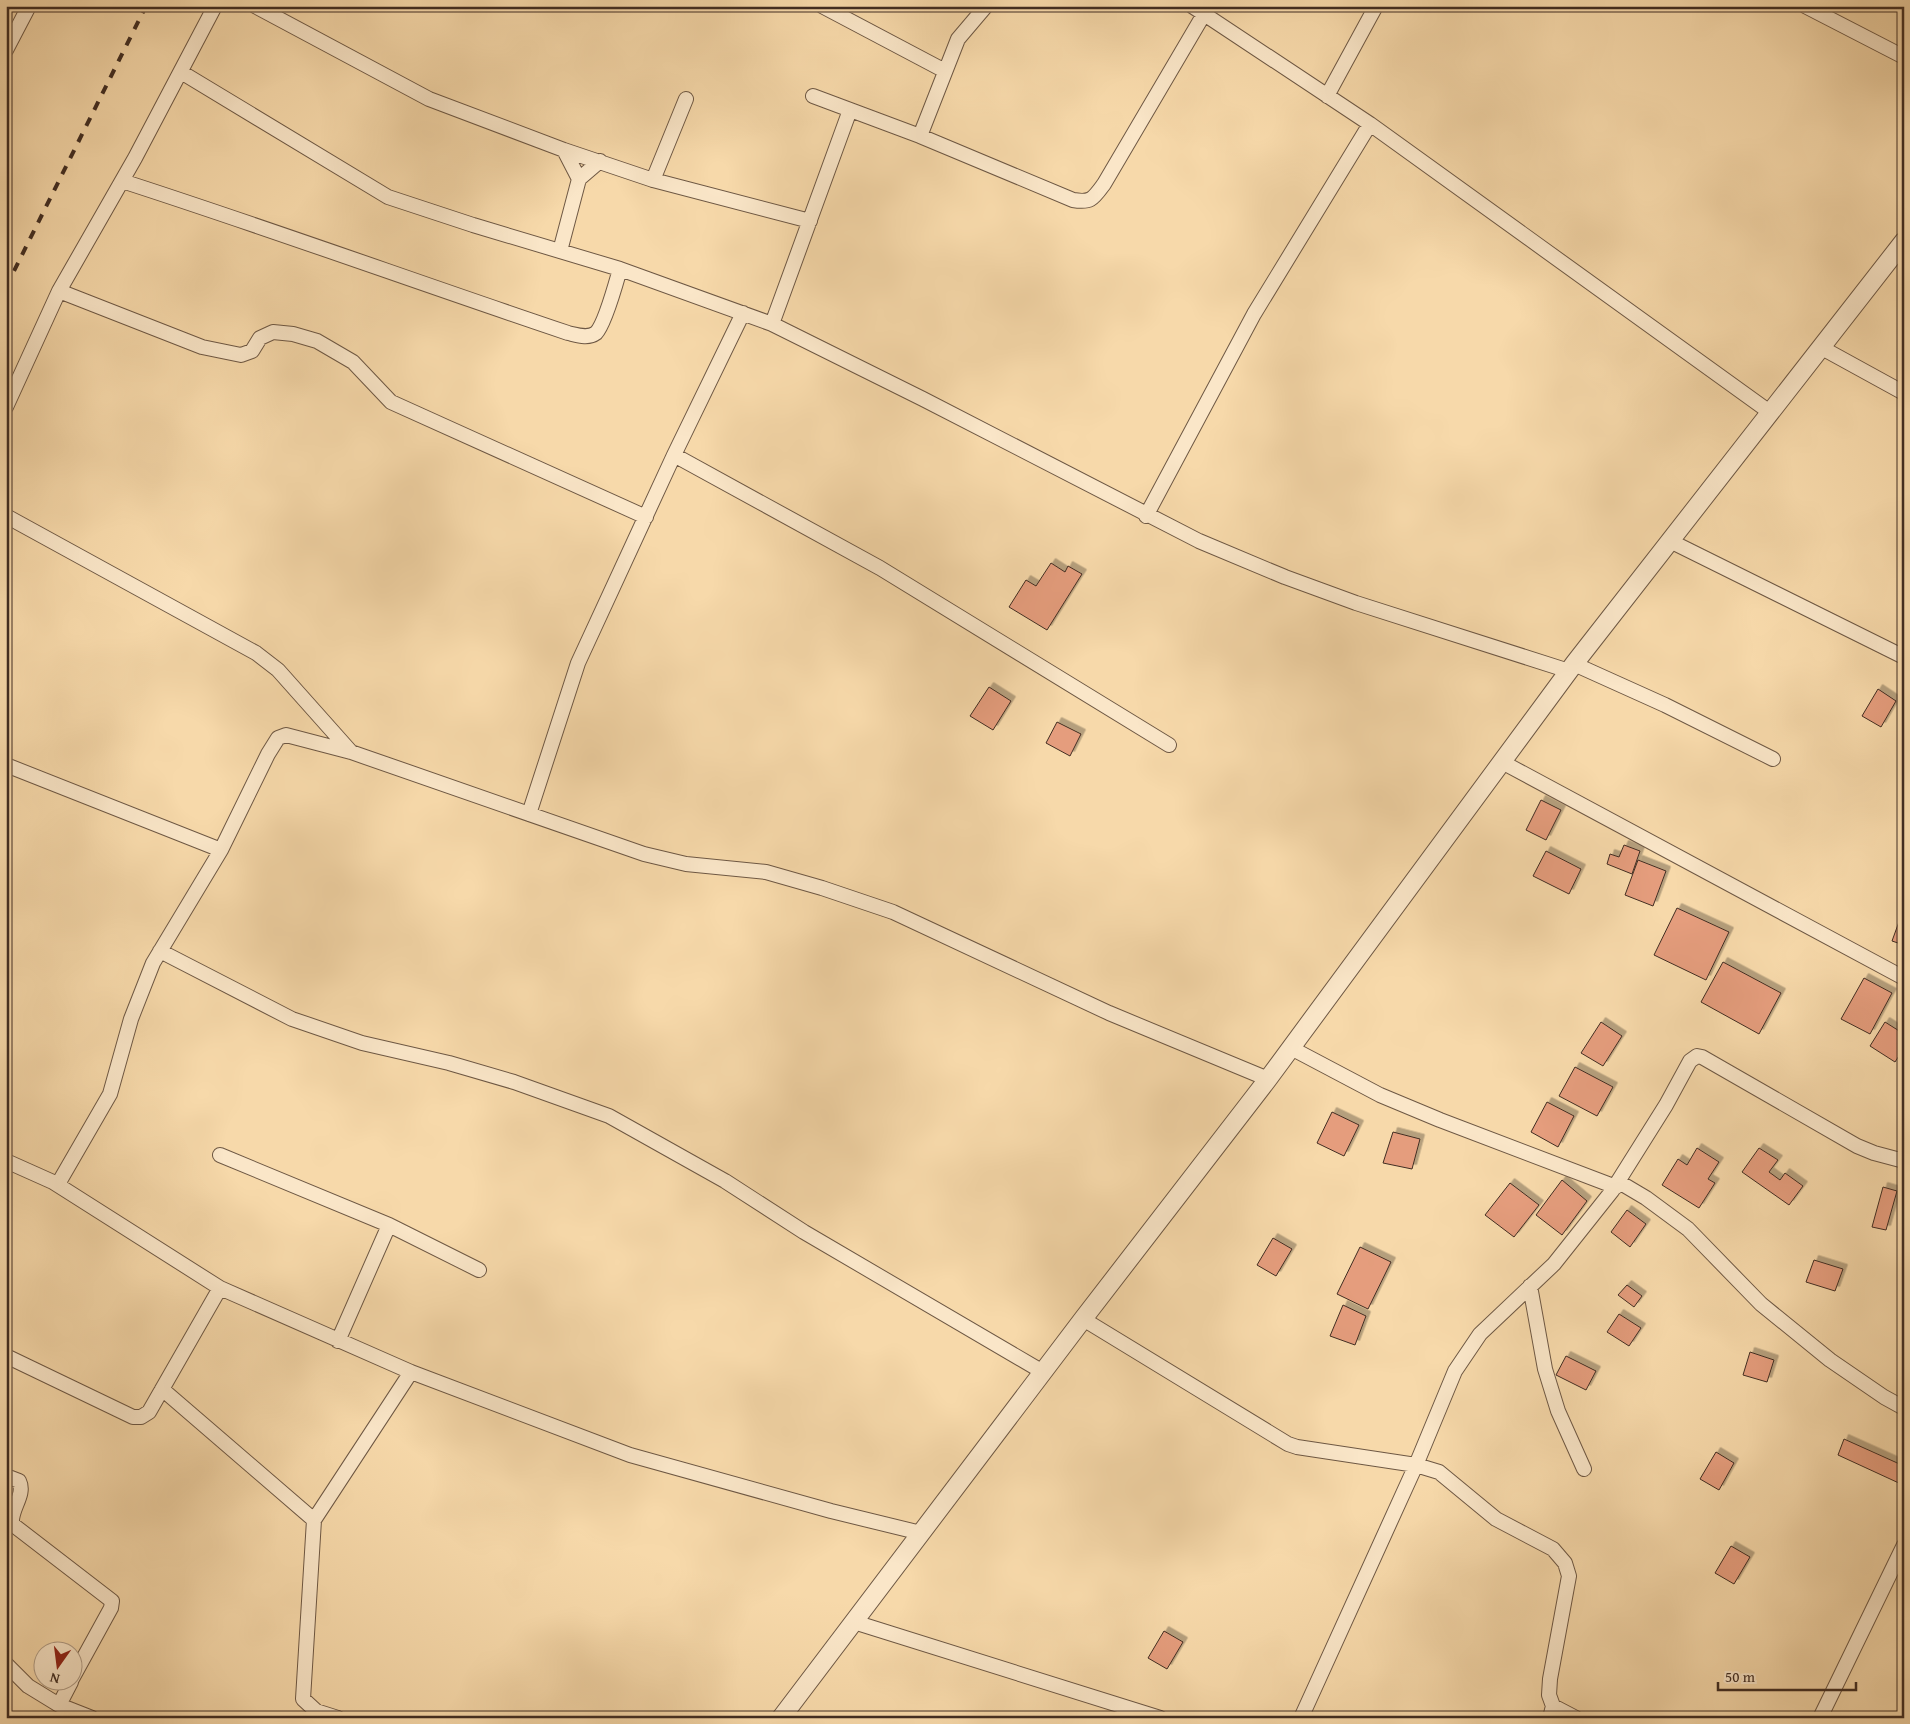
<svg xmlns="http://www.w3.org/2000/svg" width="1910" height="1724" font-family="'Gentium Book Plus',serif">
  <defs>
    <filter id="shadow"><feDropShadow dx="4.5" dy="-4.5" stdDeviation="0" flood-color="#0004"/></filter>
  </defs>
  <rect width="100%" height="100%" fill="#f7d9aa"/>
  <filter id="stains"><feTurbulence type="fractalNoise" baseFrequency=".004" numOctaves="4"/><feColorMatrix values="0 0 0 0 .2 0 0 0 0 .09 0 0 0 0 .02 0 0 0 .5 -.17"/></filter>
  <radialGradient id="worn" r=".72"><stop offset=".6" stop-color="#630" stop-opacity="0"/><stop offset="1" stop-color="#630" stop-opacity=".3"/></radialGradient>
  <path fill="#e59d7d" stroke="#412d22" filter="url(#shadow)" d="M1051,563L1065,572L1068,566L1082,574L1047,630L1009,607L1026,580L1036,586Z
    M989,687L1011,701L993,730L970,716Z
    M1878,689L1896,701L1881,727L1862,716Z
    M1057,722L1081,734L1070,756L1046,743Z
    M1541,800L1561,810L1546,840L1526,830Z
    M1624,845L1640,851L1632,874L1607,864L1610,854L1619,857Z
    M1546,851L1581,869L1569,894L1533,876Z
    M1638,860L1666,871L1653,906L1625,895Z
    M1677,908L1729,932L1706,980L1654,955Z
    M1904,908V945L1892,941Z
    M1723,962L1781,993L1759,1034L1701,1002Z
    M1864,978L1892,993L1870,1034L1841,1019Z
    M1601,1022L1622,1036L1603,1066L1581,1053Z
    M1885,1022L1904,1034V1048L1895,1062L1870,1046Z
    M1575,1067L1613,1087L1597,1116L1559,1096Z
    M1547,1102L1574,1116L1558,1147L1531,1132Z
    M1332,1112L1359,1125L1344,1156L1317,1143Z
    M1393,1132L1420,1139L1412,1169L1383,1163Z
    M1697,1148L1719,1162L1708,1179L1715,1183L1699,1208L1662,1185L1678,1159L1687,1165Z
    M1759,1148L1778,1160L1769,1172L1780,1180L1785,1173L1803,1186L1789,1205L1742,1172Z
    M1562,1180L1587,1201L1562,1235L1536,1215Z
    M1510,1183L1539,1205L1514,1237L1485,1215Z
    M1883,1187L1897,1191L1886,1230L1872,1227Z
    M1627,1210L1646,1224L1630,1247L1611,1232Z
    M1273,1238L1292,1249L1276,1276L1257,1265Z
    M1360,1247L1391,1262L1368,1309L1337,1294Z
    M1814,1260L1843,1269L1835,1291L1806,1282Z
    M1627,1285L1642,1296L1634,1307L1618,1295Z
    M1343,1305L1366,1316L1355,1345L1330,1336Z
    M1619,1314L1641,1328L1629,1346L1607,1332Z
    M1750,1352L1774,1360L1767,1382L1743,1375Z
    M1566,1356L1596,1371L1586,1390L1556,1375Z
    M1844,1439L1904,1466V1478L1901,1484L1838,1455Z
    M1716,1452L1734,1463L1719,1490L1700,1479Z
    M1731,1546L1750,1557L1734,1584L1715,1573Z
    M1164,1631L1183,1642L1167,1669L1148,1658Z"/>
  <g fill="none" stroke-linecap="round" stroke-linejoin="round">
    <defs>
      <path id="minor" d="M255,6L429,99L564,150L653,180L810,221
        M822,6L945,71
        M1192,6L1370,124L1771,413
        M1805,6L1904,57
        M6,50L29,6
        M181,72L388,197L473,225L620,269L772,324L923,399L1199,541L1285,577L1356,603L1569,671
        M813,96L920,136L1073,200C1091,203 1093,199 1104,184L1204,14
        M1327,96L1376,6
        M920,136L958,39L986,6
        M564,150L579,179
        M653,180L686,99
        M122,181C271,229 419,283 568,333C577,335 588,339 596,333C605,324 616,283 620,269
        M560,251L579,179L600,161
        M59,291L202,347L241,355L252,351L260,338L273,332L293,334L317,341L353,362L391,402L646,517
        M772,324L850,110
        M1822,348L1904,393
        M6,407L59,291L135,158L215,6
        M674,455L880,568L1169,745
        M6,516L256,653L278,670L351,752
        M1146,516L1254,314L1370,124
        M1670,541L1904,657
        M1574,664L1665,705L1773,759
        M1502,762L1904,978
        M6,765L221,850
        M529,814L578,663L674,455L743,313
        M160,951L292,1019L362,1043L449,1063L514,1082L609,1116L725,1181L804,1232L1043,1372
        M1291,1048L1380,1095L1440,1120L1616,1187
        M220,1155L389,1225L479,1270
        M6,1161L53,1182L220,1288L411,1372L630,1455L831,1511L921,1533
        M1619,1182L1646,1198L1688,1229L1761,1304L1830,1360L1884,1397L1904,1408
        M58,1184L110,1094L131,1019L153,963L221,850L268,754L278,738L286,735L351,752L644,854L686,864L766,872L822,888L893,912L1109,1013L1268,1079
        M1530,1286L1545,1369L1558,1411L1584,1469
        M1083,1319L1288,1444L1297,1447L1416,1465L1439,1472L1496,1519L1553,1549L1565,1563L1569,1576L1550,1679L1549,1695L1553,1706L1550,1718
        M338,1341L389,1225
        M6,1356L133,1417H141L149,1412L220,1288
        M162,1389L314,1520
        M6,1476L19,1481C26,1495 10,1509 12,1524L112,1601L111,1608L72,1679
        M854,1622L1160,1718
        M6,1664L28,1686L59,1705L92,1718
        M59,1705L71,1682
        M1553,1706L1576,1718
        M338,1718L316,1711L303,1699L314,1520L411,1372
        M1301,1718L1416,1465L1455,1371L1480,1334L1554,1264L1612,1191L1666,1105L1690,1061L1697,1056L1702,1057L1857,1146L1874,1153L1904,1161
        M1820,1718L1904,1545"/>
      <path id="tertiary" d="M781,1718L1083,1319L1268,1079L1574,664L1904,241"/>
    </defs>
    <use href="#minor" stroke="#6e5844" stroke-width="16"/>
    <use href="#tertiary" stroke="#6e5844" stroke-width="20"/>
    <use href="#minor" stroke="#fae6c8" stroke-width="14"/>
    <use href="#tertiary" stroke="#fae6c8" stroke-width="18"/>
    <path stroke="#412d22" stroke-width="4" stroke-dasharray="9 9" stroke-linecap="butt" d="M6,287L146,6"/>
  </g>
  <rect width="1910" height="1724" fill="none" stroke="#f7d9aa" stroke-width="25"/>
  <rect x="8" y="8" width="1895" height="1709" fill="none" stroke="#412d22" stroke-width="2.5"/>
  <rect x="12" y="12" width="1885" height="1699" fill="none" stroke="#412d22"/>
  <g transform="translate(58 1666) rotate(194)"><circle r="24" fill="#fae6c8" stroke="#b09c86"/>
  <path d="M0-4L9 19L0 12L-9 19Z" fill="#8f2418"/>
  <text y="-8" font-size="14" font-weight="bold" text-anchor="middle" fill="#412d22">N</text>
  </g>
  <path d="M1718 1682v8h138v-8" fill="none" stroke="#412d22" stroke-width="2.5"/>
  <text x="1725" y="1682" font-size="15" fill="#412d22" stroke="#fae6c8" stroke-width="4" paint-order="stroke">50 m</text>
  <rect width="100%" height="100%" filter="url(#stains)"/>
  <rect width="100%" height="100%" fill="url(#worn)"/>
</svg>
